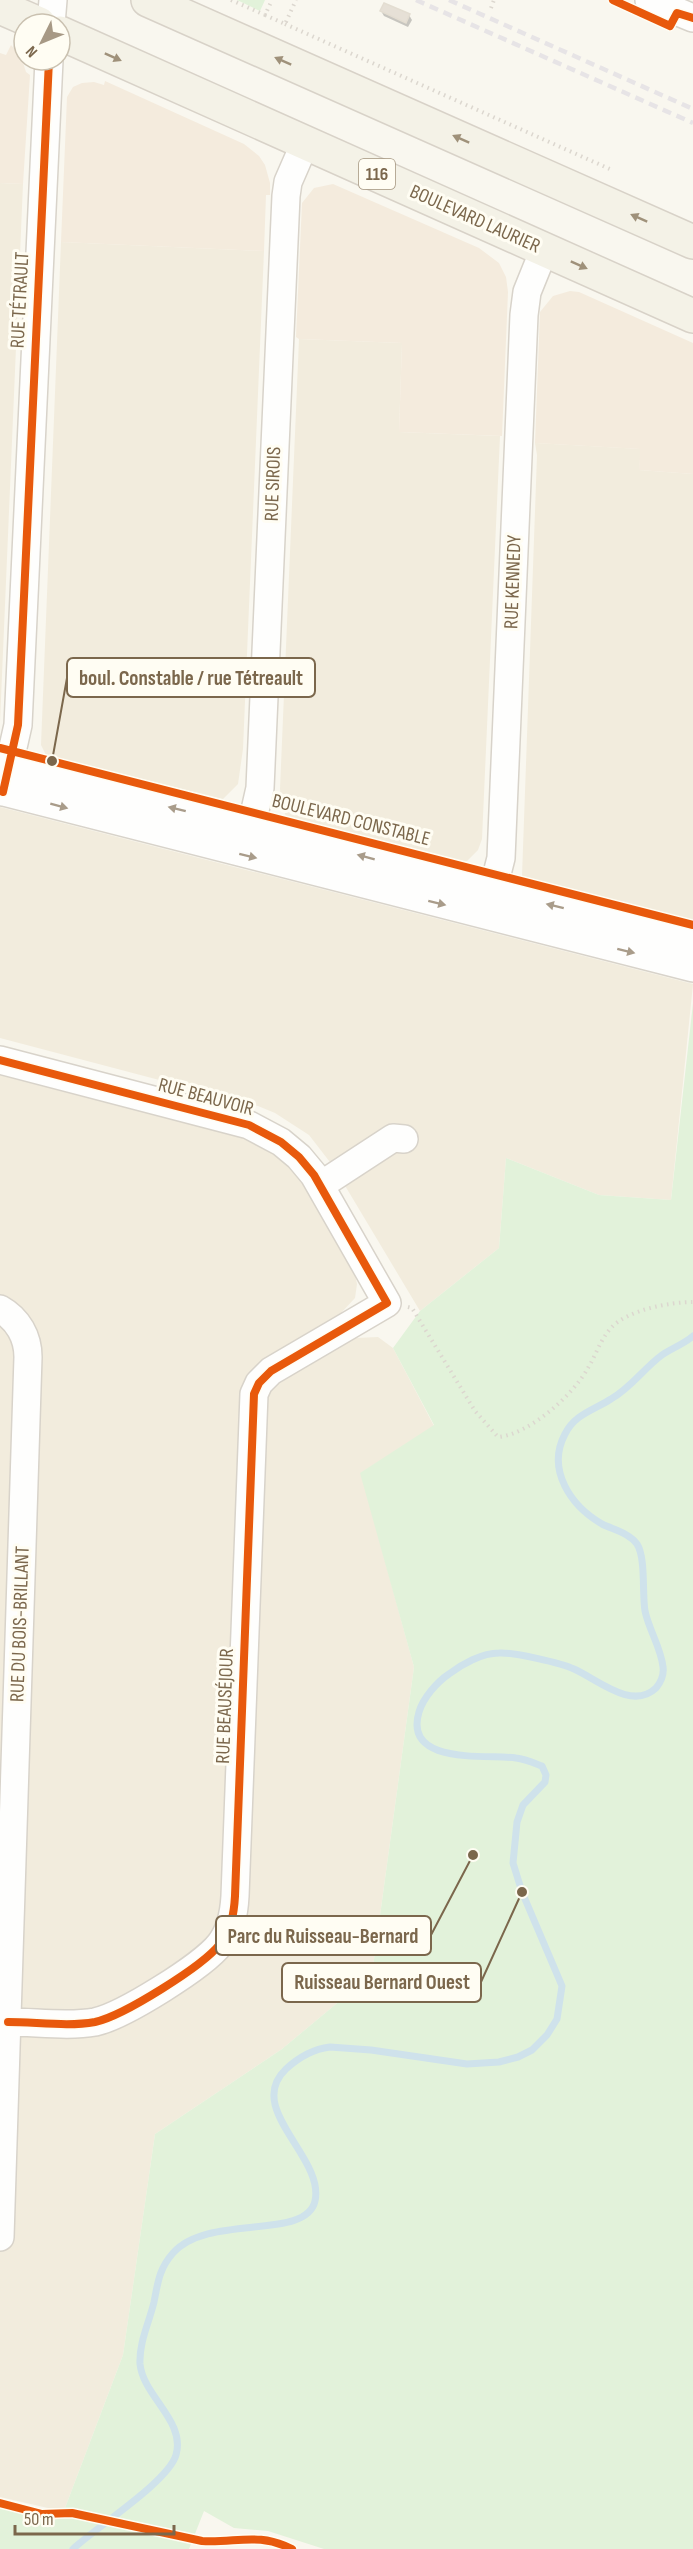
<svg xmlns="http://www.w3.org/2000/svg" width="693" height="2549" font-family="'Sofia Sans Condensed',sans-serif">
  <rect width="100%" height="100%" fill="#f9f7ef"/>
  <path fill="#f2ecdd" d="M0,183L23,184L0,722Z
    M61,242L264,251L243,749L238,784L223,799L46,755L41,745Z
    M299,339L402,343L399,432L500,436L482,839L478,850L466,862L286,816L282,807L280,789Z
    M535,443L641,449L639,470L693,474V920L522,876L537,455Z
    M0,807L693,984L671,1200L599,1195L506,1158L499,1248L420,1311L344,1184L399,1148L413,1151L418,1134L388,1126L333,1166L309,1135L275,1113L258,1106L0,1038Z
    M0,1075L230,1134L253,1142L281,1158L298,1176L355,1275L357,1284L355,1298L341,1313L356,1338L378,1337L393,1348L434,1426L361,1473L414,1667L372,1974L282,2049L155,2134L123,2355L65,2508H48L0,2497Z"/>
  <path fill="#f4ebdd" d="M11,45L21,56L26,72L30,75L23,184L0,183V53L6,55Z
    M105,81L244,144L259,156L265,165L270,183V195H266L264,251L61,242L67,97L73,87L82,83L94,82L104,85Z
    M333,184L479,248L499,263L506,277L508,292L502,436L399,432L402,343L299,339L296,337L302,203L314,188Z
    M570,291L579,292L693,343V474L639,470L640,449L535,443L540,312L553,296Z"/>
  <path fill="#e2f2da" d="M237,0H265L260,11Z
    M693,1003V2549H324L268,2531L234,2528L204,2511L189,2549H0V2508L46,2521L58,2519L65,2508L123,2355L155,2134L282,2049L372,1974L414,1667L360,1473L434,1425L393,1348L420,1311L499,1248L506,1158L599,1195L671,1200Z"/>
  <path fill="#0003" d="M381,11L409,15L412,20L408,27L384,16Z"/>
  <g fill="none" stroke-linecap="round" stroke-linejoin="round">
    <path stroke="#cfe2eb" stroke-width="7" d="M73,2549C96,2527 168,2482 176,2455C186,2421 143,2396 140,2364C139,2342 149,2323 154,2302C158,2282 159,2269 173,2253C208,2213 306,2241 315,2201C325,2157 244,2109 286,2069C299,2057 314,2049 330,2047L371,2050L467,2064L499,2062L518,2057L532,2050L547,2035L557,2019L562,1986L522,1892L513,1863L517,1822L523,1805L545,1782L546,1775L542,1766C534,1763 525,1759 516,1758C488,1754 403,1766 419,1712C423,1698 437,1682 449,1674C462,1664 482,1653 499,1653C513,1652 561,1663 574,1669C597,1679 632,1711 656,1688C661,1682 664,1674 663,1667C661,1648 649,1630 645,1611C642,1594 646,1558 637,1544C629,1533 614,1530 602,1524C571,1506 546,1470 565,1434C575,1414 594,1410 611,1399C631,1388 644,1368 662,1355C672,1348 684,1344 693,1336"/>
  </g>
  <path fill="#e6e0d6" stroke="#e3ddd1" stroke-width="1.5" d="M384,3L410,14L406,23L380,11Z"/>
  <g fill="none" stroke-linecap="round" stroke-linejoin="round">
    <defs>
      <path id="minor" d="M649,0L693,18
        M51,24L53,0
        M0,764L693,941
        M0,791L693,968
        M3,792L18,725L49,60
        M251,828L260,788L286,196L288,182L305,143
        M488,909L501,858L524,315L527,292L544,250
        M0,1060L249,1125L281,1142L299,1157L314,1175L387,1303L271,1371L259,1383L254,1394L235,1896C234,1914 231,1930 220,1944C203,1966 123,2016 95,2022C68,2027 36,2022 8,2022
        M321,1185L393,1138L404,1139
        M0,1309C18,1319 28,1337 28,1357L0,2237"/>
      <path id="major" d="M148,0L693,242
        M0,7L39,24
        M60,33L693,316"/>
    </defs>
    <use href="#minor" stroke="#d8d3ca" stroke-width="30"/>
    <use href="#major" stroke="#d8d2c8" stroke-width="36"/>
    <path stroke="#dcd7cf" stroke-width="4" stroke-dasharray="1.5 4.5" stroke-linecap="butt" d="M231,0L265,15L272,0
      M491,8L494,0
      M265,15L285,24L296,0
      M285,24L612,170
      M408,1307L412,1308L475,1411L498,1437C530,1434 573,1395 588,1368C596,1355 600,1340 611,1328C627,1310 670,1302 693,1302"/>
    <use href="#minor" stroke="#fefefd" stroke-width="27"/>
    <use href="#major" stroke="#f4f2e7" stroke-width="33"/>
    <path stroke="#e7e4e6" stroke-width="4.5" stroke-dasharray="9 6" stroke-linecap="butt" d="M416,0L693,123
      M449,0L693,109"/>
    <defs>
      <path id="cycleway" d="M613,0L670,26L677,13L693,18
        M0,748L693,925
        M3,792L18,725L49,60
        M0,1060L249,1125L281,1142L299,1157L314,1175L387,1303L271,1371L259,1383L254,1394L235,1896C234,1914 231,1930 220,1944C203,1966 123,2016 95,2022C68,2027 36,2022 8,2022
        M0,2503L42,2514L72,2513L202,2541C237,2543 258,2532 292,2549"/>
    </defs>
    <use href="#cycleway" stroke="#fffdf3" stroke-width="11"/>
    <use href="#cycleway" stroke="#e8590c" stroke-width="8"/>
  </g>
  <defs><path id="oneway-solid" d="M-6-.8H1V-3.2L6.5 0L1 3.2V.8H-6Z" transform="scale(1.5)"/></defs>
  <g fill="#9f917a">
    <use href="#oneway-solid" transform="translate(113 57) rotate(24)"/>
    <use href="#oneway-solid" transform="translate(283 61) rotate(-156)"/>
    <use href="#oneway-solid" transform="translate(461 139) rotate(-156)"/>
    <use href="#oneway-solid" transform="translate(639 218) rotate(-156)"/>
    <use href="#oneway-solid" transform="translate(579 265) rotate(24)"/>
  </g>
  <g fill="#a99c8a">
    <use href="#oneway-solid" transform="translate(59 806) rotate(15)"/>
    <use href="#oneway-solid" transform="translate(177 809) rotate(-166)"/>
    <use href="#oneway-solid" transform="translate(248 856) rotate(14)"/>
    <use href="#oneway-solid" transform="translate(366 857) rotate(-165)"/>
    <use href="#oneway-solid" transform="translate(437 903) rotate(14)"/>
    <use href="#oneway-solid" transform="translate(555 906) rotate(-166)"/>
    <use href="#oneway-solid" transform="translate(626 951) rotate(14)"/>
  </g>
  <g text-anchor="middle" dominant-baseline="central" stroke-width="6" stroke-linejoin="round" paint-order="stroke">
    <rect fill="#fffdf3" stroke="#a3947e" stroke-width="1.5" x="359" y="159" width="36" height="30" rx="4.5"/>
    <g font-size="18" font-weight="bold" fill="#7b674c">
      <text x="377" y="174">116</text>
    </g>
    <g font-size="20" fill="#7b674c" stroke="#fffdf3">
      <text transform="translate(475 219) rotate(24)">BOULEVARD LAURIER</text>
      <text transform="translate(20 300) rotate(-87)">RUE TÉTRAULT</text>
      <text transform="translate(273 484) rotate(-88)">RUE SIROIS</text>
      <text transform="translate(513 582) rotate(-88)">RUE KENNEDY</text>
      <text transform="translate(351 820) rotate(14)">BOULEVARD CONSTABLE</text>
      <text transform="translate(206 1097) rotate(15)">RUE BEAUVOIR</text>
      <text transform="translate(20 1624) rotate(-88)">RUE DU BOIS-BRILLANT</text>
      <text transform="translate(225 1706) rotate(-88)">RUE BEAUSÉJOUR</text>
    </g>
  </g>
  <path fill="none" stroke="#7b674c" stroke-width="2" d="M52 761L67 678M473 1855L431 1935M522 1892L481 1982"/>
  <g fill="#7b674c" stroke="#fffdf3" stroke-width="2">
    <circle cx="52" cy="761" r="6"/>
    <circle cx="473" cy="1855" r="6"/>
    <circle cx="522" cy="1892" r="6"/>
  </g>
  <g fill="#fffdf3" stroke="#7b674c" stroke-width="2">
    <rect x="67" y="658" width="248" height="39" rx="6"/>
    <rect x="216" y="1916" width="215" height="39" rx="6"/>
    <rect x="282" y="1963" width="199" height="39" rx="6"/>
  </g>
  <g font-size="21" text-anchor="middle" font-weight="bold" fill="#7b674c">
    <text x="191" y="685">boul. Constable / rue Tétreault</text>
    <text x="323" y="1943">Parc du Ruisseau-Bernard</text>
    <text x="382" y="1989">Ruisseau Bernard Ouest</text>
  </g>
  <g transform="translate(42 42) rotate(227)"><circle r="28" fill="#fffdf3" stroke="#cac1b0" stroke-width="1.5"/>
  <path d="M0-4.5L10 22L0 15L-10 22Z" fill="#a79985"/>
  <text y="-9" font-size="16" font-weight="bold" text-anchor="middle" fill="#7b674c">N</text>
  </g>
  <path d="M15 2525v9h159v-9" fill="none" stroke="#7b674c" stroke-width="3"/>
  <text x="24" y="2525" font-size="18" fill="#7b674c" stroke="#fffdf3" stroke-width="4.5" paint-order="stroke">50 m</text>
</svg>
